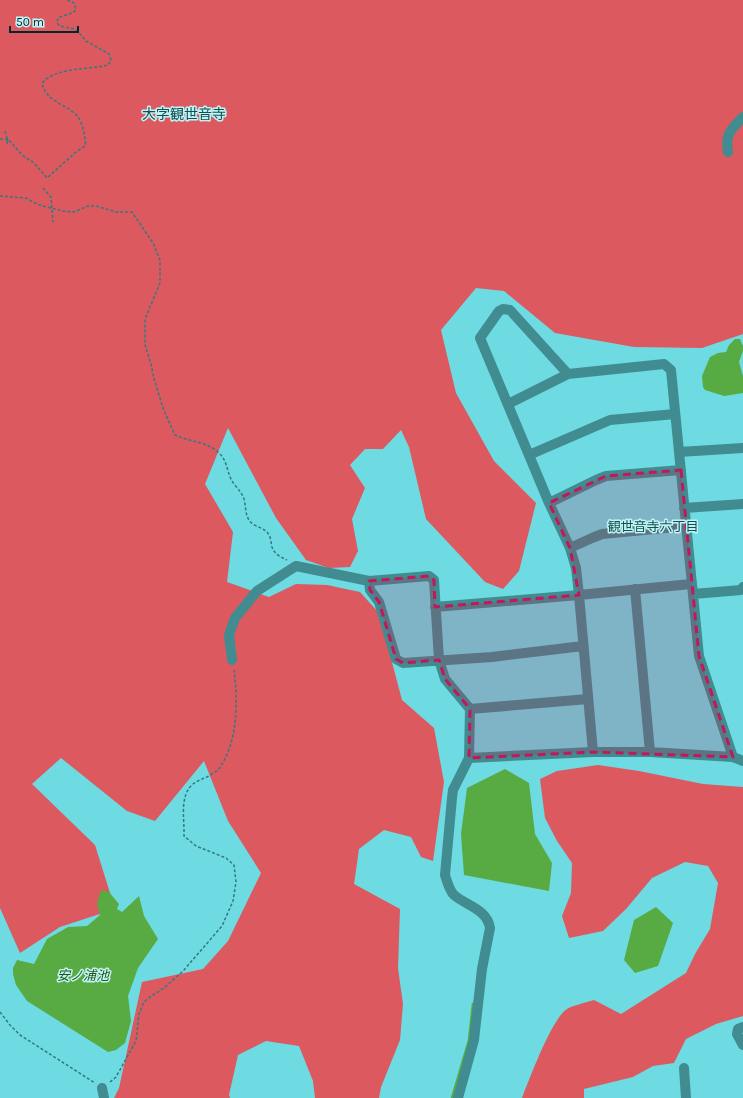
<svg xmlns="http://www.w3.org/2000/svg" width="743" height="1098" font-family="Karla,'Noto Sans JP',sans-serif">
  <rect width="100%" height="100%" fill="#6ddbe1"/>
  <path fill="#dc5960" d="M0,0H743V334L702,348L634,347L555,333L504,291L476,288L441,330L456,393L494,461L536,503L519,571L503,589L485,582L426,519L409,447L401,430L383,449H365L350,465L365,488L352,519L358,551L350,567L329,568L306,560L276,518L228,428L205,484L233,532L227,582L269,597L296,584L327,585L360,592L379,613L402,700L434,728L444,782L433,861L421,857L411,837L384,830L359,849L354,884L400,909L398,968L403,1004L400,1040L381,1087L379,1098H315L313,1081L299,1046L266,1041L238,1055L229,1095L230,1098H114L119,1088L142,982L203,969L228,941L261,873L228,821L204,761L155,821L127,811L61,758L32,784L95,845L115,909L60,927L20,953L0,908Z
    M598,765L639,771L703,784L743,787V1016L716,1024L686,1039L674,1063L653,1066L633,1077L584,1089V1098H522C529,1080 552,1018 567,1009C574,1005 585,1003 594,1000L621,1014L686,973L695,954L710,929L718,883L708,866L685,862L652,878L626,909L603,931L569,938L562,916L571,893L572,863L557,841L545,818L540,779L557,771Z"/>
  <path fill="#57ab42" d="M735,339H740L743,346V351L739,362L743,376V393L724,396L705,390L703,387L702,376L710,357L718,353L726,352L729,345Z
    M505,769L529,783L535,834L552,863L549,891L464,875L461,834L467,788Z
    M101,890L109,892L119,904L117,909L122,912L139,896L144,916L158,939L138,968L128,996L131,1021L125,1043L116,1050L108,1052L27,1001L16,985L13,974V968L17,960L34,964L47,939L68,927L87,926L100,915L97,904Z
    M656,907L673,923L658,966L635,973L624,960L634,920Z"/>
  <g fill="none" stroke-linecap="round" stroke-linejoin="round">
    <path stroke="#57ab42" stroke-width="2.5" d="M452,1098L469,1040L473,1004"/>
    <path stroke="#33797d" stroke-width="1.5" stroke-dasharray="3 2" stroke-linecap="butt" d="M5,131L7,138V144L8,139
      M0,139H8L22,155L34,163L47,178L76,152L85,146C86,142 85,138 84,134C83,126 80,117 73,112C62,103 45,100 42,83C56,67 87,70 108,65L111,60L109,54L86,41L80,34L74,29L60,26L57,23L58,18C64,15 70,15 76,10L74,3L67,0
      M43,188L51,197L53,222
      M0,196L26,198L39,205L63,211L74,212L88,206H96L116,212H132L153,243L160,260V283L145,319V345L151,364L154,379L164,411L175,435C189,442 208,441 220,454C228,462 227,475 234,484C238,489 242,493 244,499C246,506 245,514 249,520C253,527 265,527 269,535C271,538 271,543 272,547C274,554 281,557 287,560
      M0,1012L10,1025L20,1035L95,1083
      M110,1082L116,1077L136,1041L139,1014L144,1002L150,997L164,988L184,970L222,926L233,901L236,882L234,865L226,858L196,846L184,836V831C184,816 180,795 193,784C197,781 202,779 207,777C212,774 218,771 221,766C238,739 238,700 234,670"/>
    <path stroke="#418c90" stroke-width="10" d="M728,152C725,133 731,130 743,117
      M568,374L510,310L503,309L499,311L480,338L549,503L570,548L576,568L579,595L593,752
      M508,404L568,374L664,364L671,370L699,656L733,757
      M679,452L743,448
      M529,455L610,420L675,414
      M549,503L596,480L606,476L681,470
      M684,508L743,504
      M570,548L592,538L602,534L686,526
      M369,581L370,590L379,602L396,659L403,663L492,657L583,646
      M635,589L650,752
      M693,594L741,590L743,587
      M435,607L579,595L691,584
      M232,660L229,635L235,618L257,591L296,566L369,581L429,576L434,580L439,660L445,679L470,709L469,758L453,790L452,798L445,875C447,881 449,890 454,895C467,906 487,909 490,928L482,969L474,1040L458,1098
      M470,709L588,699
      M469,758L593,752H650L733,757L743,761
      M743,1027L738,1029L737,1034L743,1045
      M684,1068L686,1098
      M102,1088L104,1098"/>
  </g>
  <path fill="#c2185b" fill-opacity="0.2" stroke="#c2185b" stroke-width="3" stroke-dasharray="8 5" stroke-linejoin="round" d="M681,470L699,656L733,757L593,752L469,758L470,709L445,679L439,660L403,663L396,659L379,602L370,590L369,581L429,576L434,580L435,607L579,595L570,548L549,503L606,476Z"/>
  <g text-anchor="middle" dominant-baseline="central" stroke-width="3" stroke-linejoin="round" paint-order="stroke">
    <g font-size="13" fill="#115053" stroke="#c1f3f5">
      <text x="653" y="526">観世音寺六丁目</text>
    </g>
    <g font-size="13" font-style="italic" fill="#1f570f" stroke="#c1f3f5">
      <text x="83" y="975">安ノ浦池</text>
    </g>
    <g font-size="14" fill="#115053" stroke="#c1f3f5">
      <text x="184" y="114">大字観世音寺</text>
    </g>
  </g>
  <path d="M10 26v6h68v-6" fill="none" stroke="#03282a" stroke-width="2"/>
  <text x="16" y="26" font-size="12" fill="#03282a" stroke="#c1f3f5" stroke-width="3" paint-order="stroke">50 m</text>
</svg>
